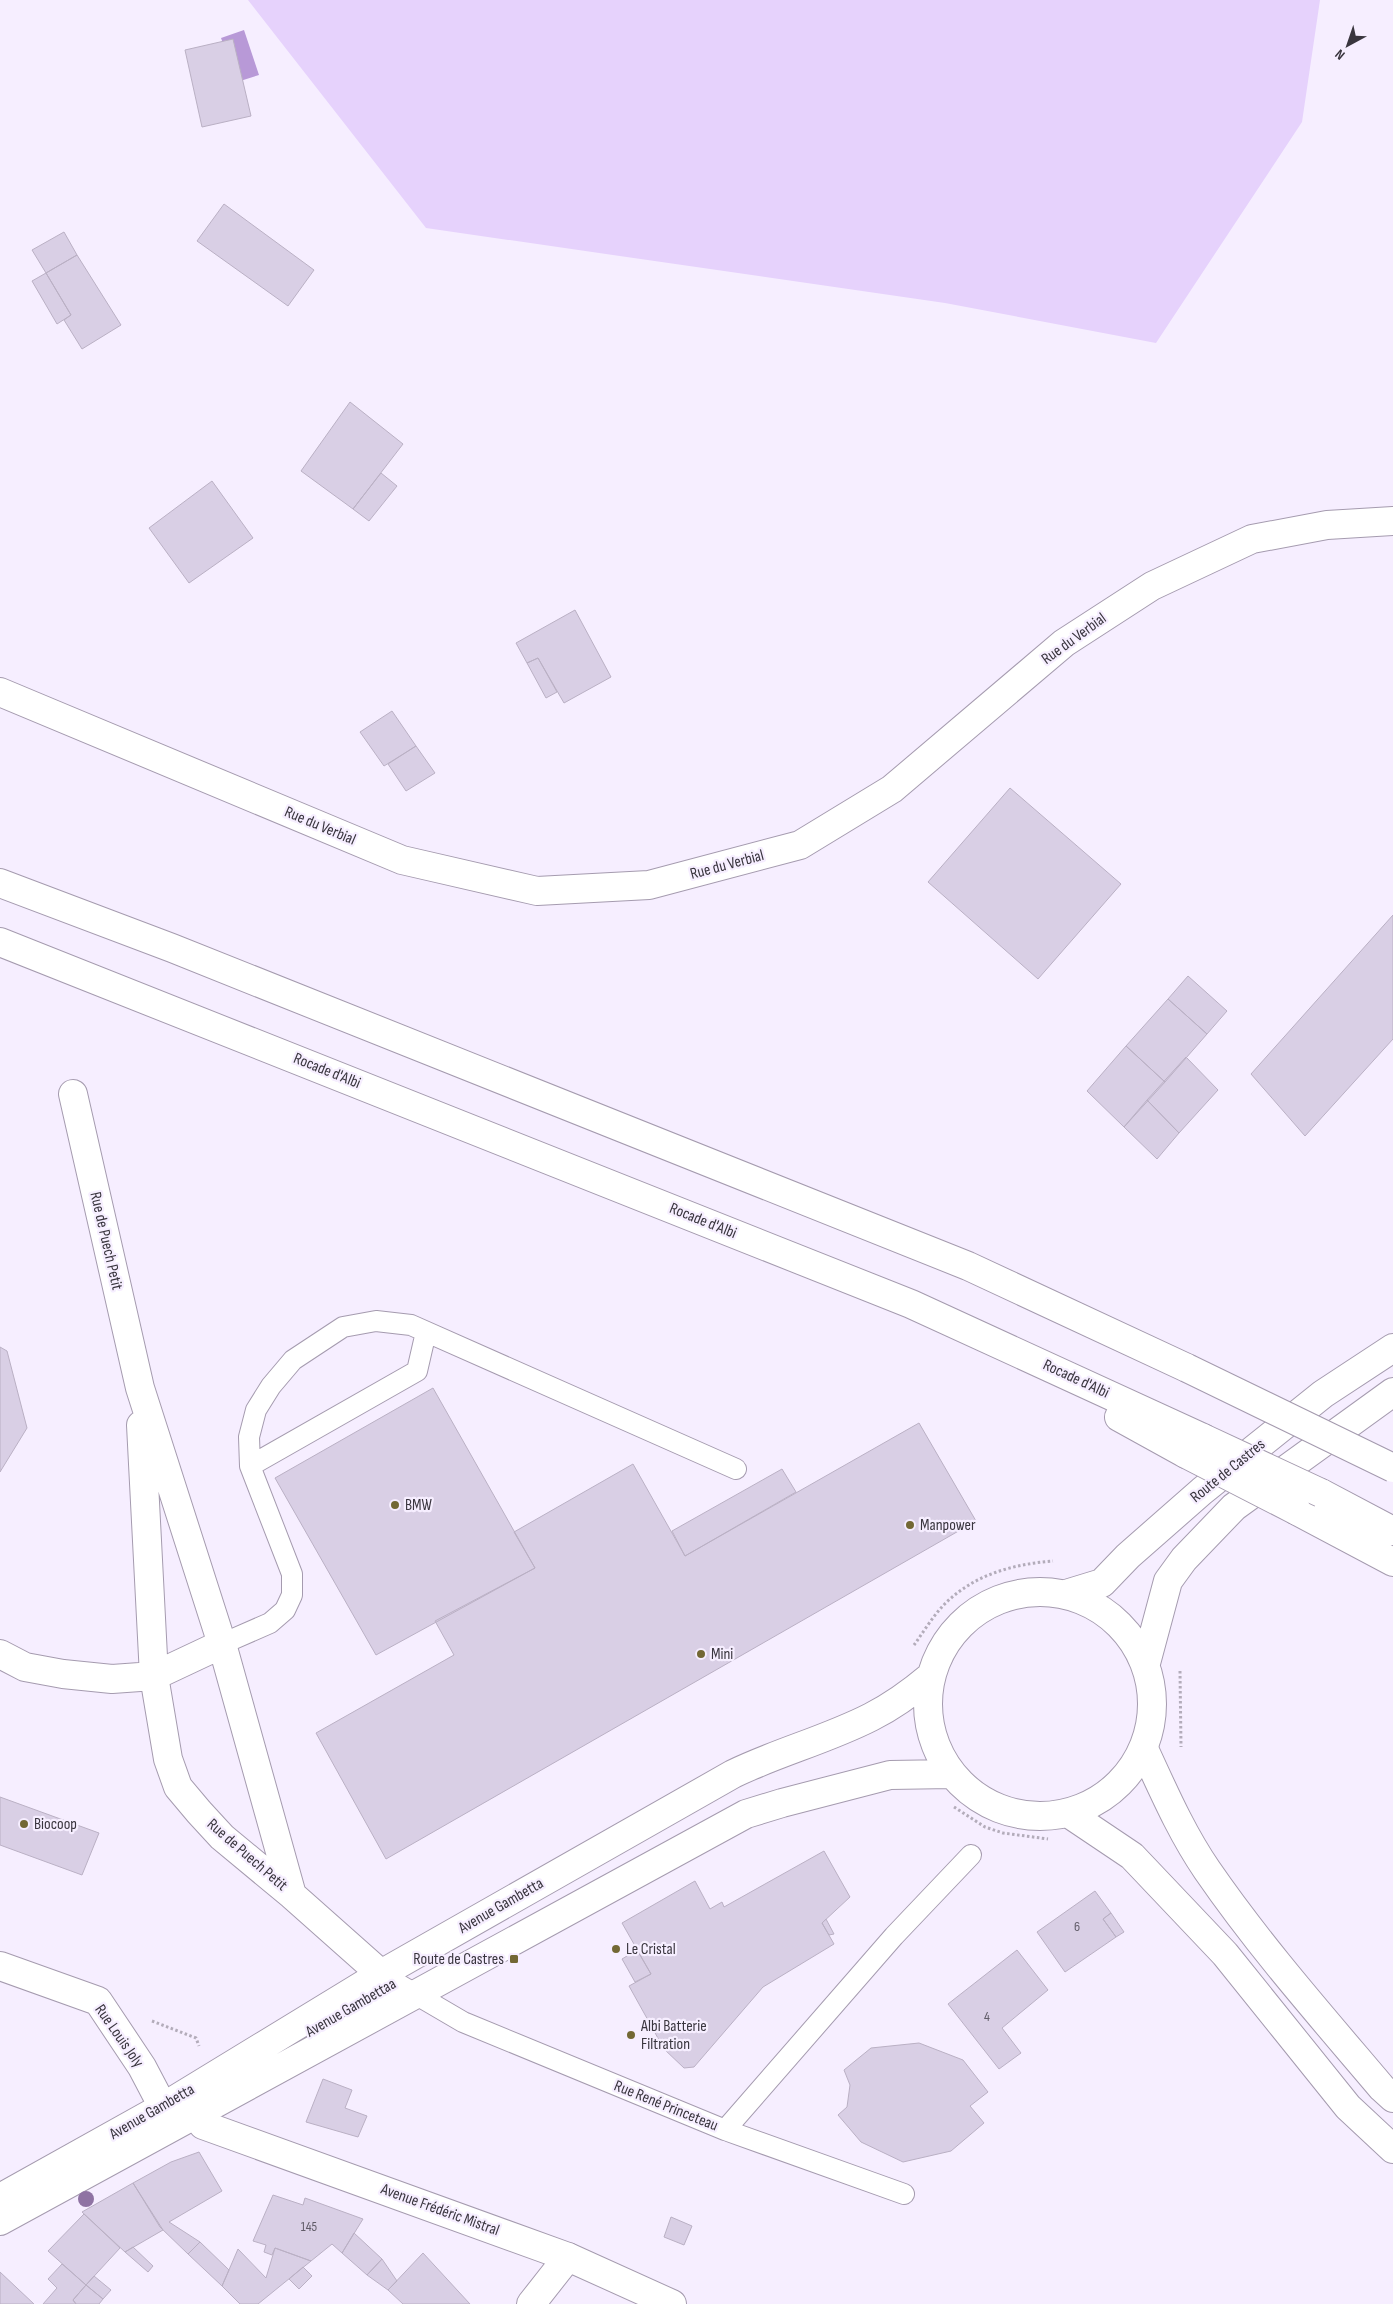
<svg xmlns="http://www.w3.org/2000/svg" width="1393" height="2304" font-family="'Sofia Sans Condensed',sans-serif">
  <rect width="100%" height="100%" fill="#f6eeff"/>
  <path fill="#e6d2fc" d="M248,0H1320L1302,122L1156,343L945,303L426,228Z"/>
  <path fill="#b899d7" d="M244,30L259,75L237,82L221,38Z"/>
  <path fill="#d9cfe5" stroke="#bab0c4" d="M233,39L251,116L202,127L185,50Z
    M224,204L314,270L288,306L197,241Z
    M64,232L77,255L46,273L32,250Z
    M77,255L121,325L82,349L64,320L71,315L46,273Z
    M46,273L71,315L57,324L32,281Z
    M350,402L403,444L353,509L301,471Z
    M381,473L397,486L369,521L353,509Z
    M212,481L253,538L189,583L149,528Z
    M575,610L611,677L564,703L538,658L527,663L516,643Z
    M538,658L557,692L546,698L527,663Z
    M392,711L416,746L384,766L360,732Z
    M416,746L435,773L406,791L388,764Z
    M1010,788L1121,884L1038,979L928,882Z
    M1393,915V1039L1305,1136L1251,1074Z
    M1188,976L1227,1011L1207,1034L1168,999Z
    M1168,999L1207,1034L1165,1082L1126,1046Z
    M1126,1046L1165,1082L1124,1127L1087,1091Z
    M1186,1057L1218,1090L1179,1133L1147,1100Z
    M1147,1100L1179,1133L1157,1159L1124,1127Z
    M0,1347L7,1351L27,1428L0,1472Z
    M433,1388L535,1568L376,1655L275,1478Z
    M919,1423L976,1521L386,1859L316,1733L454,1655L435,1621L535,1568L514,1532L633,1464L685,1556Z
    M782,1469L796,1492L685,1556L672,1531Z
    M0,1797L99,1833L82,1875L0,1845Z
    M824,1851L850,1897L822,1923L834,1944L763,1987L694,2067L684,2068L664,2049L629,1986L651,1974L622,1923L695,1881L710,1909L722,1902L724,1907Z
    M1095,1891L1111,1913L1103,1919L1116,1937L1065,1972L1037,1932Z
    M1111,1913L1124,1932L1116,1937L1103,1919Z
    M826,1919L834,1934L829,1935L822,1923Z
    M637,1950L651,1974L635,1982L622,1959Z
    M1017,1950L1048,1990L1002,2028L1021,2053L999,2069L948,2004Z
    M919,2043L963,2060L988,2092L970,2106L984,2123L951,2151L903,2162L861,2142L838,2115L847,2107L850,2085L844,2070L871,2048Z
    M323,2079L352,2090L345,2108L367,2116L358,2137L306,2122Z
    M199,2152L222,2191L169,2222L200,2242L188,2254L160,2227L133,2183L171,2162Z
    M133,2183L163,2230L125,2252L82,2212Z
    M273,2195L303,2205L305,2198L363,2219L342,2253L332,2244L311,2261L275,2248L272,2255L264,2252L266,2245L253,2241Z
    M84,2214L120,2248L86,2285L48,2251Z
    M671,2217L692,2226L684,2245L664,2237Z
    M354,2233L382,2259L367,2275L342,2253Z
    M200,2242L229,2270L222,2286L188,2254Z
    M133,2247L153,2266L148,2272L125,2252Z
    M275,2248L311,2261L258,2304H240L222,2286L238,2249L266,2278Z
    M423,2253L470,2304H403L388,2290Z
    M382,2259L397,2281L388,2290L367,2275Z
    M62,2264L86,2285L73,2300L76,2304H43L57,2288L48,2279Z
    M303,2267L312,2276L299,2289L289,2279Z
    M0,2272L34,2304H0Z
    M94,2276L111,2290L103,2299L86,2285Z
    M86,2285L103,2299L99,2304H76L73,2300Z"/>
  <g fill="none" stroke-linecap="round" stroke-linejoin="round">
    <defs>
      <path id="service" d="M250,1466L417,1371L426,1332
        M222,1644L270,1623L285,1610L292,1595V1574L250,1466L249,1437L256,1410L271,1386L293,1360L343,1327L376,1321L411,1325L736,1469
        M381,1974L463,2022L725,2130L894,1936L971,1855
        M725,2130L904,2194"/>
      <path id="minor" d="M0,692L402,860L537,891L649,885L800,845L892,789L1064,643L1152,586L1252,539L1327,525L1393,521
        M73,1094L140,1388L222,1644L292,1895
        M141,1425L154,1676L168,1759L178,1787L199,1812L222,1837L292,1895L381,1974
        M0,1654L25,1667L63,1674L112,1679L154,1676L222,1644
        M0,1966L98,2001L142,2067L163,2107
        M531,2304L568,2257"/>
      <path id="tertiary" d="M203,2125L568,2257L672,2304"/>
      <path id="primary" d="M928 1704a112 112 0 1 1 224 0a112 112 0 1 1-224 0Z
        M1066,1594L1102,1583L1128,1556L1202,1491L1323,1394L1393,1348
        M1146,1663L1168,1581L1184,1559L1234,1507L1393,1392
        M0,2198L163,2107L381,1974L733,1774C778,1752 826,1740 871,1717C893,1706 912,1692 931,1676
        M0,2221L746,1814L782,1803L890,1775L951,1774"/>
      <path id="trunk" d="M0,883L172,948L968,1266L1187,1368
        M0,942L911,1304L1203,1438
        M1119,1417L1186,1454
        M1321,1493L1393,1531
        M1297,1511L1393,1562
        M1144,1749C1163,1790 1181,1832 1207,1870C1260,1947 1322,2017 1382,2088L1393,2098
        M1071,1815L1132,1856L1225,1954L1348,2107L1393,2149"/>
    </defs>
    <use href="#service" stroke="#a59baf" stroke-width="22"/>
    <use href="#minor" stroke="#a59baf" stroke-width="30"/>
    <use href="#tertiary" stroke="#a59baf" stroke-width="30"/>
    <use href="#primary" stroke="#a59baf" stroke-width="30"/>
    <use href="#trunk" stroke="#a59baf" stroke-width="30"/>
    <path stroke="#b3acba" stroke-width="3" stroke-dasharray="2.5 2.5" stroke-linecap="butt" d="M914,1645C925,1630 935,1612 950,1599C979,1573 1016,1564 1053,1561
      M1180,1671L1181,1747
      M954,1807L985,1827L1003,1833L1048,1839
      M152,2021L196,2038L199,2046"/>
    <use href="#service" stroke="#fff" stroke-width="20"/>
    <use href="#minor" stroke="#fff" stroke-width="28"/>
    <use href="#tertiary" stroke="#fff" stroke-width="28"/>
    <use href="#primary" stroke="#fff" stroke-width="28"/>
    <use href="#trunk" stroke="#fff" stroke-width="28"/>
    <defs>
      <path id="trunk-bridge" d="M1187,1368L1393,1468
        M1203,1438L1321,1493
        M1186,1454L1297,1511"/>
    </defs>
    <use href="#trunk-bridge" stroke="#a59baf" stroke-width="30" stroke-linecap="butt"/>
    <use href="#trunk-bridge" stroke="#fff" stroke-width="28"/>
  </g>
  <circle fill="#8f73a3" cx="86" cy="2199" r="8"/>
  <g fill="#736834" stroke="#f6eeff" stroke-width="2">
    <circle cx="395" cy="1505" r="5"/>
    <circle cx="910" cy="1525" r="5"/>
    <circle cx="701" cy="1654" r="5"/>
    <circle cx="24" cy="1824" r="5"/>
    <circle cx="616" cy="1949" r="5"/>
    <rect x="509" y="1954" width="10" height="10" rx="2.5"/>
    <circle cx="631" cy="2035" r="5"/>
  </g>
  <g text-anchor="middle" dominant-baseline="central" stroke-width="4.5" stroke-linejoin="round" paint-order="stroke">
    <g font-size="14" fill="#615c68">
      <text x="1077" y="1926">6</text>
      <text x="987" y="2016">4</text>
      <text x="309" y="2226">145</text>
    </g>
    <g font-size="16" fill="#39353e" stroke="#f6eeff">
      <text transform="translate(1074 639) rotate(-36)">Rue du Verbial</text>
      <text transform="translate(320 826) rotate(23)">Rue du Verbial</text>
      <text transform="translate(727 865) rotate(-15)">Rue du Verbial</text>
      <text transform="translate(327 1071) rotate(22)">Rocade d'Albi</text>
      <text transform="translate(703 1221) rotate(22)">Rocade d'Albi</text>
      <text transform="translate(106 1241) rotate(77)">Rue de Puech Petit</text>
      <text transform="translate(1076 1379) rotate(25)">Rocade d'Albi</text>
      <text transform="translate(1228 1471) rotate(-39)">Route de Castres</text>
      <text transform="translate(247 1855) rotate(41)">Rue de Puech Petit</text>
      <text transform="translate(501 1906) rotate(-30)">Avenue Gambetta</text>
      <text transform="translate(351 2008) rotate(-30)">Avenue Gambettaa</text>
      <text transform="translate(119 2036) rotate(55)">Rue Louis Joly</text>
      <text transform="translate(666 2106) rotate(22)">Rue René Princeteau</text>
      <text transform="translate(152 2112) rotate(-30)">Avenue Gambetta</text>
      <text transform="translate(440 2210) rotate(20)">Avenue Frédéric Mistral</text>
    </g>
    <g font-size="16" fill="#39353e" stroke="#f6eeff" text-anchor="start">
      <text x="405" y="1505">BMW</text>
      <text x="920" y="1525">Manpower</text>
      <text x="711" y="1654">Mini</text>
      <text x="34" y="1824">Biocoop</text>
      <text x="626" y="1949">Le Cristal</text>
      <text x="504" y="1959" text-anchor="end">Route de Castres</text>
      <text x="641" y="2026">Albi Batterie<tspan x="641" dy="18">Filtration</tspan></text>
    </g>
  </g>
  <g transform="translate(1348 45) rotate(220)" stroke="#f6eeff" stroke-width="4" paint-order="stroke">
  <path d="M0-4L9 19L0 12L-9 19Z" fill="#39353e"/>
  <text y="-8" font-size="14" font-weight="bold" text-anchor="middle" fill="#39353e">N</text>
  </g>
</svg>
